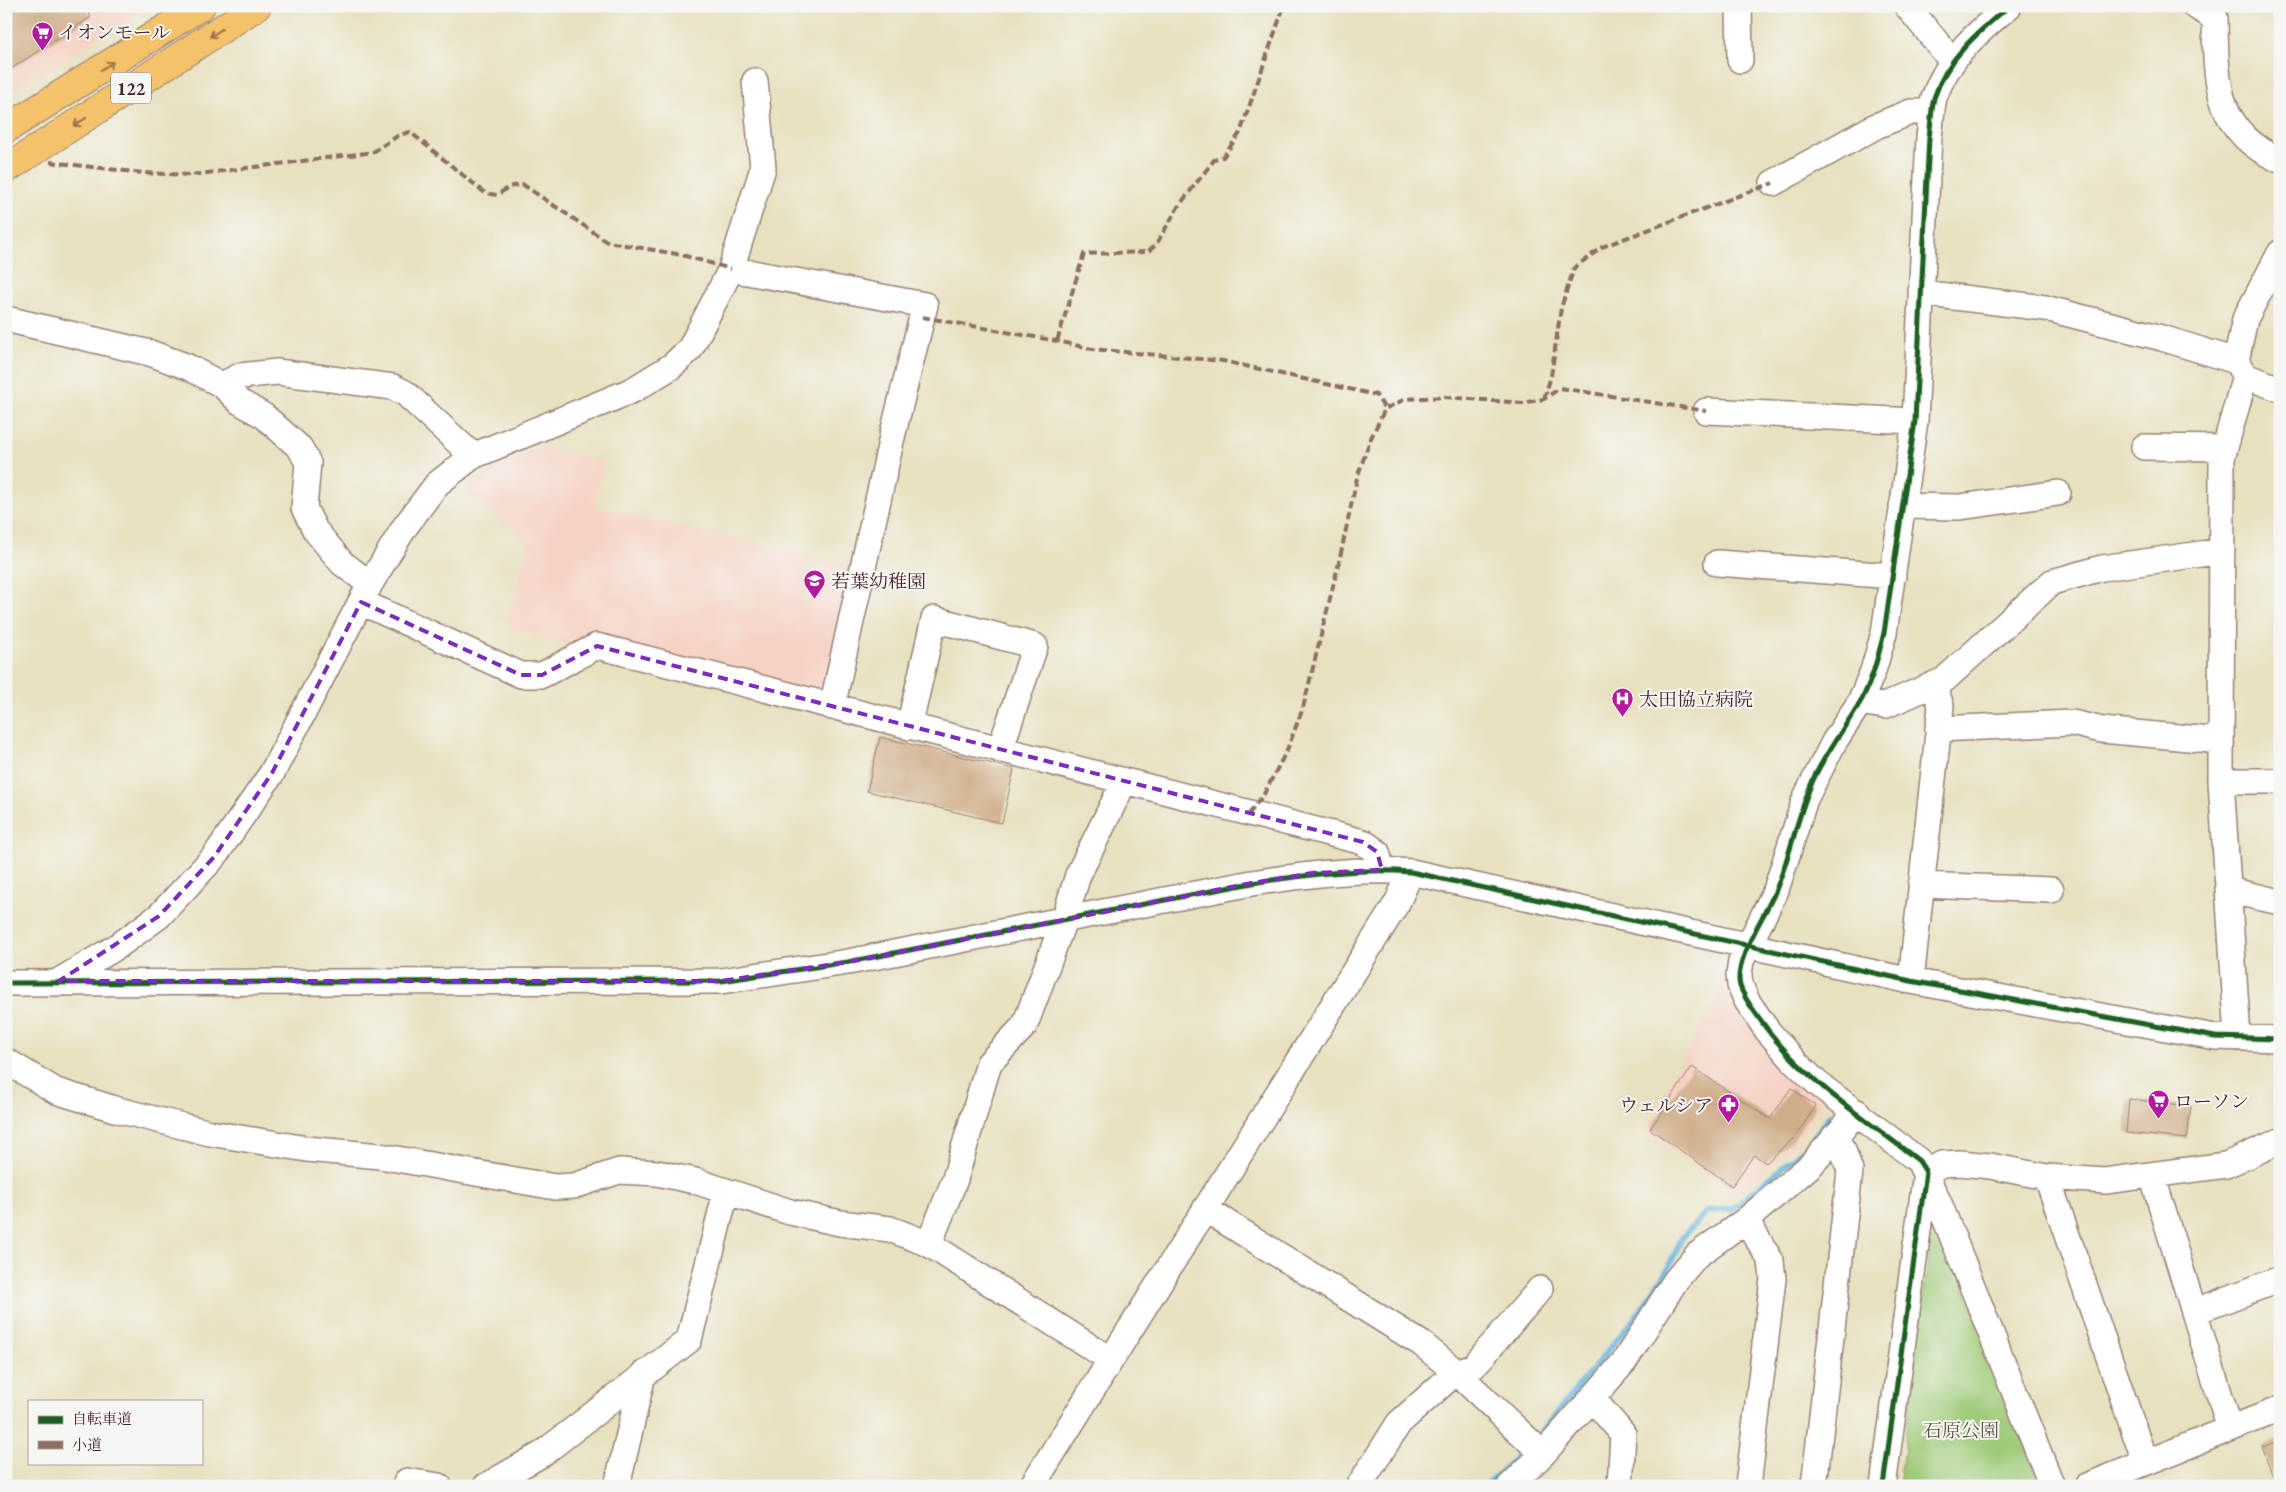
<svg xmlns="http://www.w3.org/2000/svg" width="2286" height="1492" font-family="'EB Garamond','Noto Serif JP',serif">
  <rect width="100%" height="100%" fill="#f6f6f2"/>
  <filter id="ink" filterUnits="userSpaceOnUse"><feTurbulence type="fractalNoise" baseFrequency=".02" numOctaves="2"/><feDisplacementMap in="SourceGraphic" scale="10" xChannelSelector="R" yChannelSelector="G"/><feConvolveMatrix kernelMatrix="1 2 1 2 8 2 1 2 1" color-interpolation-filters="sRGB"/></filter>
  <filter id="wash" filterUnits="userSpaceOnUse"><feTurbulence type="fractalNoise" baseFrequency=".0096" numOctaves="4" result="noise"/><feDisplacementMap in="SourceGraphic" scale="20" xChannelSelector="R" yChannelSelector="G"/><feGaussianBlur stdDeviation="1.12" result="paint"/><feColorMatrix in="noise" values="0 0 0 0 0 0 0 0 0 0 0 0 0 0 0 0 0 1.4 0 .05"/><feComposite in="paint" operator="in"/></filter>
  <g filter="url(#wash)">
    <rect width="100%" height="100%" fill="#e7e1bf"/>
    <path fill="#f6d2c4" d="M6,6H150L6,96Z
      M543,447L604,462L594,507L858,566L827,697L579,649L505,625L529,546L468,494L490,469Z
      M1723,986L1823,1103L1798,1142L1739,1196L1644,1131Z"/>
    <path fill="#9eca77" stroke="#747451" d="M1935,1208L2038,1480L2036,1486H1899Z"/>
    <g fill="none" stroke-linecap="round" stroke-linejoin="round">
      <path stroke="#64b1dd" stroke-width="6" d="M1537,1437L1639,1313L1668,1269L1682,1238L1707,1211L1732,1209L1807,1147L1830,1115
        M1486,1486L1524,1450"/>
    </g>
    <g id="blocks">
      <path fill="#cfad88" d="M6,6H84L91,17L6,72Z
        M880,737L1014,769L1002,823L867,791Z
        M1692,1067L1770,1119L1791,1088L1816,1106L1795,1137L1766,1163L1754,1155L1732,1186L1650,1129Z
        M2129,1099L2191,1106L2187,1139L2126,1133Z
        M2280,1440V1486H2277L2262,1447Z"/>
    </g>
  </g>
  <g filter="url(#ink)">
    <use href="#blocks" fill-opacity="0" stroke="#988075" stroke-width="1"/>
    <g fill="none" stroke-linecap="round" stroke-linejoin="round">
      <defs>
        <path id="minor" d="M1739,6L1740,60
          M1907,6L1952,61
          M2009,6C1978,32 1947,58 1934,98C1931,110 1931,124 1929,137L1915,421L1884,633L1873,671L1860,702L1834,742L1805,799L1776,890L1741,961L1739,975L1740,985L1747,1001L1767,1030L1794,1061L1817,1083L1919,1161L1939,1203L2052,1486
          M2195,6L2215,18C2216,79 2214,132 2280,160
          M1773,183L1876,126L1911,112H1932
          M731,269L925,305L892,437L832,707
          M1921,293L2045,308L2162,338L2236,361L2245,376L2280,389
          M6,319L150,353L188,367L222,385L240,402L264,416L300,448L308,463L304,508L315,530L342,563L370,584
          M2236,361L2245,319L2280,253
          M222,385L240,376L277,372L393,387L405,393L473,456
          M1706,411L1915,421
          M2144,447L2224,448
          M1902,506L1960,507L2058,493
          M1717,563L1893,576
          M361,602L521,675H542L597,646L1363,842L1377,852L1382,870
          M1860,702L1884,706L1944,680L2052,582L2102,568L2222,551
          M909,727L934,619L1035,646L1000,750
          M1938,729L2072,723L2102,730L2221,741
          M2221,781H2280
          M1921,885L2051,890
          M2228,890L2280,902
          M59,981L118,946L159,916L214,857L272,773L370,584L404,528L437,484L473,456L633,390L672,366L690,349L731,269L763,168L755,81
          M1911,981L1941,706L1934,685
          M6,983L721,981L848,962L1252,883C1305,875 1357,868 1411,872L1911,981L2215,1037L2280,1039
          M2238,1038L2221,781L2222,458L2245,376
          M6,1061L56,1091L118,1110L210,1133L307,1149L380,1156L555,1187L574,1186L619,1171L657,1173L695,1181L790,1212L840,1223L890,1229L929,1244L1111,1360
          M1926,1172L1942,1164L1960,1163L1990,1166L2047,1177L2105,1181L2226,1165L2280,1141
          M2152,1175L2230,1429
          M2047,1177L2145,1462
          M1205,1209L1422,1344L1456,1372L1543,1454
          M1746,1220L1771,1261L1773,1279L1748,1486
          M929,1244L955,1179L989,1063L1025,1025L1064,920L1078,875L1124,782
          M2194,1312L2280,1279
          M1592,1398L1623,1434L1620,1486
          M405,1486L407,1481L439,1486
          M486,1486L542,1454L689,1340L726,1192
          M617,1486L643,1374
          M1032,1486L1397,903L1411,872
          M1359,1486L1399,1423L1456,1372L1474,1366L1540,1289
          M1510,1486L1543,1454L1624,1362L1676,1280L1697,1255L1746,1220L1811,1165L1857,1112
          M1814,1486L1850,1171L1843,1150L1834,1137
          M1883,1486L1926,1172
          M2087,1486L2280,1409"/>
        <path id="highway" d="M6,129L201,6
          M6,169L257,6"/>
      </defs>
      <use href="#minor" stroke="#988075" stroke-width="28"/>
      <use href="#highway" stroke="#988075" stroke-width="30"/>
      <use href="#minor" stroke="#fff" stroke-width="25"/>
      <use href="#highway" stroke="#f3c26a" stroke-width="28"/>
      <path stroke="#8d6e63" stroke-width="4" stroke-dasharray="8 4" stroke-linecap="butt" d="M50,162L143,173L191,175L373,152L399,135L410,132L485,193L497,195L509,187L522,184L608,242L682,255L731,269
        M922,317L1057,341L1092,349L1223,361L1376,395L1385,409
        M1057,341L1084,254L1147,252L1156,245L1178,207L1214,160L1223,157L1240,133L1284,6
        M1544,399L1551,376L1561,308L1574,268L1602,247L1773,183
        M1249,814L1264,794L1287,750L1303,708L1339,562L1357,478L1370,440L1385,409L1405,399L1445,397L1522,403L1544,399L1560,388L1706,411"/>
      <defs>
        <path id="cycleway" d="M6,983L721,981L848,962L1252,883C1305,875 1357,868 1411,872L1911,981L2215,1037L2280,1039
          M1883,1486L1926,1172L1919,1161C1863,1117 1800,1078 1759,1018C1752,1008 1744,998 1740,986C1733,961 1765,916 1775,892C1791,855 1797,815 1814,778C1826,752 1844,729 1859,704C1872,683 1878,656 1884,633L1915,421L1929,137C1931,124 1931,110 1934,98C1947,58 1978,32 2009,6"/>
      </defs>
      <use href="#cycleway" stroke="#f6f6f2" stroke-width="8"/>
      <use href="#cycleway" stroke="#1b5e20" stroke-width="5"/>
    </g>
    <defs><path id="oneway-shaft" d="M-6 0H5M1.5-3L5.5 0L1.5 3" fill="none" stroke-width="1.6" stroke-linecap="round" stroke-linejoin="round" transform="scale(1.25)"/></defs>
    <g stroke="#9e704a">
      <use href="#oneway-shaft" transform="translate(216 33) rotate(147)"/>
      <use href="#oneway-shaft" transform="translate(107 66) rotate(-32)"/>
      <use href="#oneway-shaft" transform="translate(80 122) rotate(147)"/>
    </g>
  </g>
  <path fill="none" stroke="#7b2cbf" stroke-width="4" stroke-dasharray="10 6" stroke-linejoin="round" d="M361,602L521,675H542L597,646L1363,842L1377,852L1382,870L1314,873L1252,883L848,962L721,981H59L159,916L214,857L272,773Z"/>
  <defs>
    <symbol id="supermarket-pin" viewBox="-11 -11 22 30"><path d="M0 17L-7.5 6A9.5 9.5 0 1 1 7.5 6Z" fill="#b5179e" stroke="#f6f6f2"/><path d="M-6-5.5h2.5l.6 2H6L4.5 2H-2.5L-4.4-4H-6ZM-1.5 3.2a1.3 1.3 0 1 0 .1 0ZM3 3.2a1.3 1.3 0 1 0 .1 0Z" fill="#fff"/></symbol>
    <symbol id="school-pin" viewBox="-11 -11 22 30"><path d="M0 17L-7.5 6A9.5 9.5 0 1 1 7.5 6Z" fill="#b5179e" stroke="#f6f6f2"/><path d="M0-5L7-2L0 1L-7-2ZM-4 1L0 2.5L4 1V4Q0 6-4 4Z" fill="#fff"/></symbol>
    <symbol id="hospital-pin" viewBox="-11 -11 22 30"><path d="M0 17L-7.5 6A9.5 9.5 0 1 1 7.5 6Z" fill="#b5179e" stroke="#f6f6f2"/><path d="M-5-5h3v3.5h4V-5h3V5h-3V1.5h-4V5h-3Z" fill="#fff"/></symbol>
    <symbol id="pharmacy-pin" viewBox="-11 -11 22 30"><path d="M0 17L-7.5 6A9.5 9.5 0 1 1 7.5 6Z" fill="#b5179e" stroke="#f6f6f2"/><path d="M-2-6h4v4h4v4h-4v4h-4v-4h-4v-4h4Z" fill="#fff"/></symbol>
  </defs>
  <g fill-rule="evenodd">
    <use href="#supermarket-pin" x="30" y="20" width="25" height="34"/>
    <use href="#school-pin" x="802" y="568" width="25" height="34"/>
    <use href="#hospital-pin" x="1610" y="686" width="25" height="34"/>
    <use href="#supermarket-pin" x="2146" y="1088" width="25" height="34"/>
    <use href="#pharmacy-pin" x="1716" y="1092" width="25" height="34"/>
  </g>
  <g text-anchor="middle" dominant-baseline="central" stroke-width="4" stroke-linejoin="round" paint-order="stroke">
    <rect fill="#f6f6f2" stroke="#7e6067" stroke-width="1" x="111" y="72.5" width="40" height="31" rx="4"/>
    <g font-size="18" font-weight="bold" fill="#4a1f2b">
      <text x="131" y="88">122</text>
    </g>
    <g font-size="19" fill="#4a1f2b" stroke="#f6f6f2" text-anchor="start">
      <text x="58" y="32">イオンモール</text>
      <text x="831" y="581">若葉幼稚園</text>
      <text x="1639" y="699">太田協立病院</text>
      <text x="2174" y="1101">ローソン</text>
      <text x="1713" y="1105" text-anchor="end">ウェルシア</text>
    </g>
    <g font-size="19" fill="#635242" stroke="#f6f6f2">
      <text x="1961" y="1430">石原公園</text>
    </g>
  </g>
  <rect width="2286" height="1492" fill="none" stroke="#f6f6f2" stroke-width="25"/>
  <rect x="28" y="1400" width="175" height="65" fill="#f6f6f2" stroke="#b1a0a2"/>
  <rect x="38" y="1416" width="25" height="8" fill="#1b5e20" stroke="#b1a0a2"/>
  <text x="72" y="1424" font-size="15" fill="#4a1f2b">自転車道</text>
  <rect x="38" y="1441" width="25" height="8" fill="#8d6e63" stroke="#b1a0a2"/>
  <text x="72" y="1450" font-size="15" fill="#4a1f2b">小道</text>
</svg>
